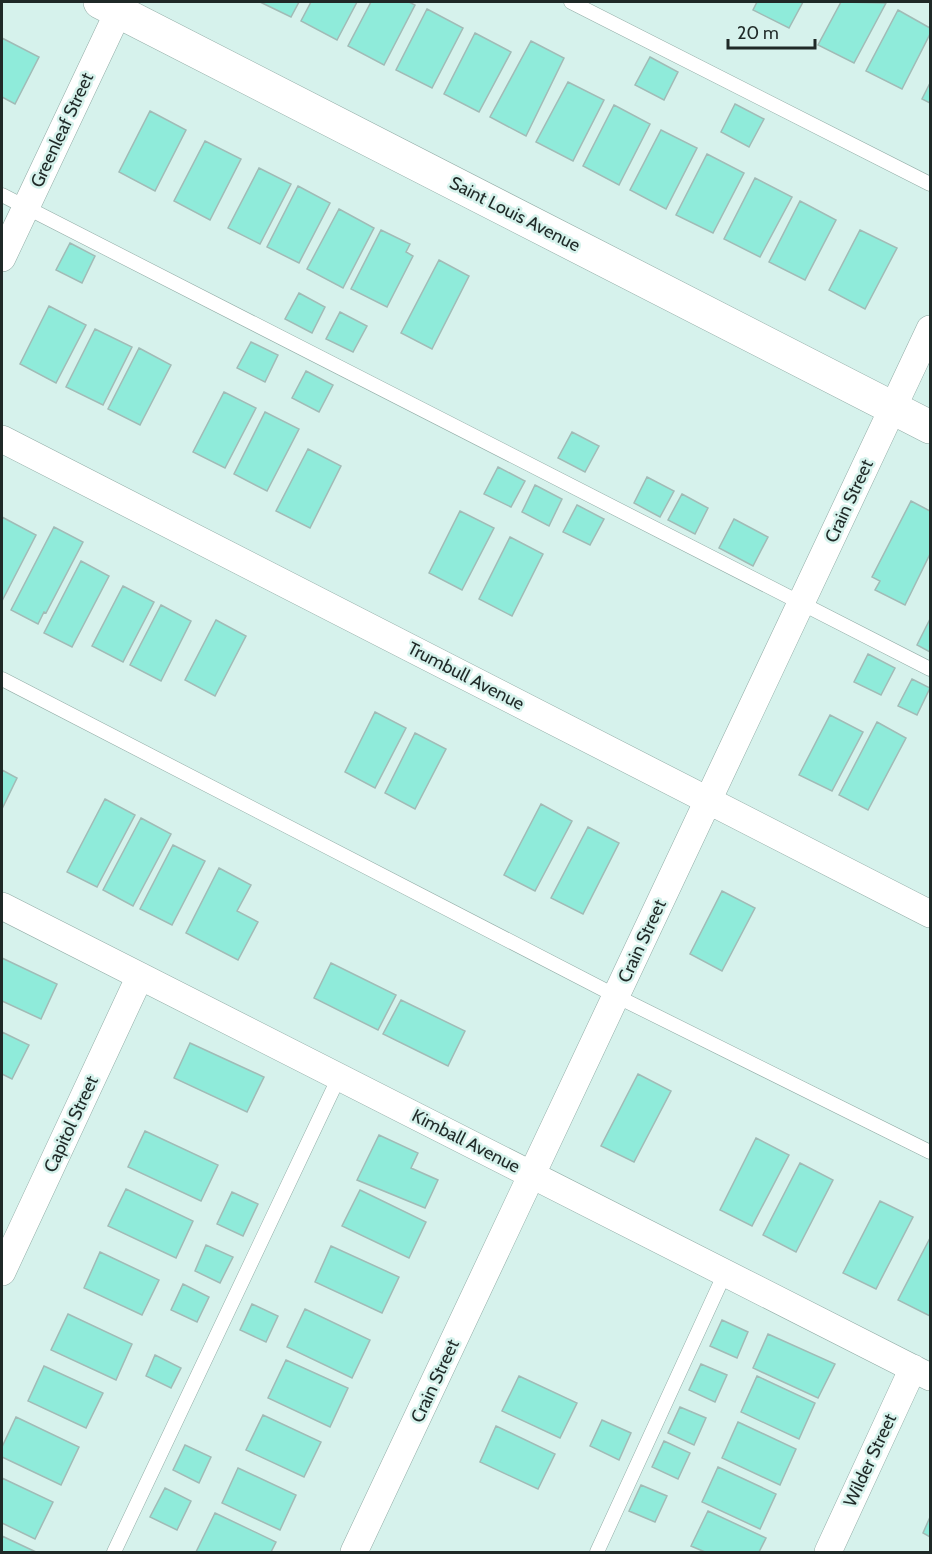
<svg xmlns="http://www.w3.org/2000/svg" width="932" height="1554" font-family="Cabin,sans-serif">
  <rect width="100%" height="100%" fill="#d6f2ec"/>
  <path fill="#8febda" stroke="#a1bbb6" stroke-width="1.5" d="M260,2H299L291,17Z
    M311,2H357L337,40L301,21Z
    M371,2H409L415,5L384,65L348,46Z
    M757,2H803L789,28L753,10Z
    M841,2L886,3L854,63L818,45Z
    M427,9L463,28L432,88L396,70Z
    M898,10L930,28V34L902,89L866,71Z
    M475,33L511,52L479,112L444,94Z
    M2,38L39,57L15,104L2,97Z
    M531,41L564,58L526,136L490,117Z
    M650,57L678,72L664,100L635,85Z
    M568,82L604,100L573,161L536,142Z
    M930,83V103L922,99Z
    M735,104L764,119L749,147L721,132Z
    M614,105L650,124L619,185L583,166Z
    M150,111L186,130L155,191L119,172Z
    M661,130L697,148L666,209L630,190Z
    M205,141L241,159L210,220L174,201Z
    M707,154L744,173L713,233L676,215Z
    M259,168L291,184L260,244L228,228Z
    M755,178L792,197L760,257L724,239Z
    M298,186L330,203L299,263L267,247Z
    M800,201L836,220L805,280L769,262Z
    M339,209L374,228L343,288L307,269Z
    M381,230L410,244L406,252L413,256L387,307L351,289Z
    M860,230L897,248L865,309L829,290Z
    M70,243L95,256L82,283L56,270Z
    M439,260L469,276L432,349L401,333Z
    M299,293L325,307L312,333L285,319Z
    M49,306L86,325L56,383L20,364Z
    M340,312L367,326L353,352L326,339Z
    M95,329L132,347L103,405L66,387Z
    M251,342L278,355L265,382L237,368Z
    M139,348L171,365L140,425L108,409Z
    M306,371L333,385L319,412L292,398Z
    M224,392L256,408L225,468L193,452Z
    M265,412L299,429L267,491L234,474Z
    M572,432L599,446L585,472L558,458Z
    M308,449L341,466L310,528L276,511Z
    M498,467L525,481L511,507L484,494Z
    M647,477L674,491L660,517L634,503Z
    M535,485L562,499L549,526L522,512Z
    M682,494L708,508L695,534L668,520Z
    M911,501L930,511V554L905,605L875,590L880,581L872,577Z
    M577,505L604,519L590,545L563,532Z
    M460,511L494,528L462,590L429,573Z
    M2,517L36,535L2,601Z
    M734,519L768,537L753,566L719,548Z
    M54,527L83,542L46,613L44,612L38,624L11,610Z
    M510,537L543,554L512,616L479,599Z
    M81,561L109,576L72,647L44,633Z
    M123,586L154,602L123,662L92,646Z
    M161,605L191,621L161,681L130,665Z
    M930,619V652L917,645Z
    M216,620L246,636L215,696L185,680Z
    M868,654L895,668L881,695L854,682Z
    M912,679L930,688L917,715L898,706Z
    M375,712L406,728L375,788L345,772Z
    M830,715L863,732L832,791L799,775Z
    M877,722L906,738L868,810L839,795Z
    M415,733L446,749L415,809L385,793Z
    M2,770L17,778L2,809Z
    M105,799L135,815L97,887L67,872Z
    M541,804L572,821L535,891L504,875Z
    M141,818L171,834L133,906L103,890Z
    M588,827L619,843L583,914L551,898Z
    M173,845L205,861L172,925L140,909Z
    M219,868L251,885L237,911L258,922L238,960L186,933Z
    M722,891L755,908L722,971L690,954Z
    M2,958L57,984L41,1019L2,1001Z
    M331,963L396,995L378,1030L314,998Z
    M401,1000L465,1031L448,1066L383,1034Z
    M2,1032L29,1045L12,1079L2,1074Z
    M190,1043L264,1077L247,1112L174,1078Z
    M638,1074L671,1091L634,1162L601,1146Z
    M145,1131L218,1165L201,1201L128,1167Z
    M379,1135L418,1153L411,1168L438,1180L425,1208L357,1180Z
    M756,1138L789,1155L752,1226L720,1210Z
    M800,1163L833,1180L796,1252L763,1235Z
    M126,1189L193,1221L176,1258L108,1226Z
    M360,1190L426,1222L409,1258L342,1226Z
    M232,1192L258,1204L243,1236L217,1224Z
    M880,1201L913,1217L876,1289L843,1273Z
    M930,1238V1316L898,1300Z
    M206,1245L233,1257L220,1283L195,1271Z
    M331,1246L399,1277L382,1313L315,1282Z
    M100,1252L159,1280L142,1315L84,1288Z
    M183,1284L209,1297L197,1322L171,1310Z
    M252,1304L278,1316L266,1342L240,1330Z
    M305,1309L370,1340L352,1378L287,1347Z
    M68,1314L132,1344L116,1380L51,1350Z
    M722,1320L748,1332L737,1358L710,1346Z
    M768,1334L835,1364L818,1398L753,1368Z
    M155,1355L181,1368L171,1388L146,1376Z
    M286,1360L348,1388L330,1427L268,1398Z
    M701,1364L727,1375L715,1402L689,1390Z
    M44,1366L103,1393L86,1428L28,1401Z
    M519,1376L577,1403L560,1438L502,1411Z
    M757,1376L815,1403L799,1439L741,1412Z
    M680,1407L706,1418L694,1445L668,1433Z
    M263,1415L321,1442L304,1477L246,1450Z
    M16,1417L79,1447L61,1485L2,1457V1447Z
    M602,1420L631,1433L619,1460L590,1446Z
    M738,1422L796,1449L780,1485L722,1458Z
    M496,1426L555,1454L538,1489L480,1462Z
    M664,1441L690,1453L678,1479L652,1467Z
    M185,1445L211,1457L199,1483L173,1470Z
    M718,1467L776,1494L760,1529L702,1502Z
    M238,1468L296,1495L280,1530L222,1503Z
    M2,1478L53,1502L35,1539L2,1523Z
    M641,1485L667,1496L655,1522L629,1511Z
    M165,1488L191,1501L177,1530L150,1517Z
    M708,1511L766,1538L759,1552H705L691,1546Z
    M215,1513L276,1542L271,1552H196Z
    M930,1517V1537L923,1533Z
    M2,1536L36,1552H2Z"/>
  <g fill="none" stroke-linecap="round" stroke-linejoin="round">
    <defs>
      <path id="service" d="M571,2L930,184
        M2,195L930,669
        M2,679L616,996L930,1152
        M114,1552L339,1077
        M597,1552L725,1273"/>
      <path id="minor" d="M2,258L123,2
        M2,439L930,914
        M2,906L930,1377
        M2,1272L140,976
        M354,1552L930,329
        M828,1552L913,1368"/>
      <path id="tertiary" d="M100,2L930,427"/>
    </defs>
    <use href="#service" stroke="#92aca6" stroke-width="15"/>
    <use href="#minor" stroke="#92aca6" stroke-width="28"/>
    <use href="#tertiary" stroke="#92aca6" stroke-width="34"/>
    <use href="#service" stroke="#fff" stroke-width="14"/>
    <use href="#minor" stroke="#fff" stroke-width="27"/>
    <use href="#tertiary" stroke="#fff" stroke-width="33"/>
  </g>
  <g text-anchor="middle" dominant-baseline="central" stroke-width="5" stroke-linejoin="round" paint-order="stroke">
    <g font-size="18" fill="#1f2927" stroke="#d6f2ec">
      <text transform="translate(62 130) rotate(-65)">Greenleaf Street</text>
      <text transform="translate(515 214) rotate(27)">Saint Louis Avenue</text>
      <text transform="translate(849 501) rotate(-65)">Crain Street</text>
      <text transform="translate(466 676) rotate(27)">Trumbull Avenue</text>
      <text transform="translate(642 941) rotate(-65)">Crain Street</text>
      <text transform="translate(71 1124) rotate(-65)">Capitol Street</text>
      <text transform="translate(466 1141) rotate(27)">Kimball Avenue</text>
      <text transform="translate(435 1381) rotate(-65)">Crain Street</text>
      <text transform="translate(870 1460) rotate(-65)">Wilder Street</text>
    </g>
  </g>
  <rect width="932" height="1554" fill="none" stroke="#1f2927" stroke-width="6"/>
  <path d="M728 39v9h87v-9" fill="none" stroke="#1f2927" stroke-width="3"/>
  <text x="737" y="39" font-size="18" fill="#1f2927" stroke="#d6f2ec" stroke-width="4.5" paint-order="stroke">20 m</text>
</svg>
